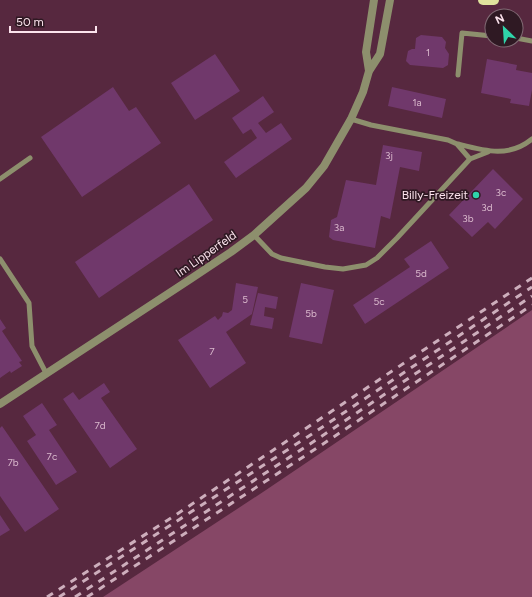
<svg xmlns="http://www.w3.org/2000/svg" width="532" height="597" font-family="Figtree,sans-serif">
  <rect width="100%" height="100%" fill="#57283f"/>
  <path fill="#864766" d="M532,310V597H103L266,490Z"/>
  <path fill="#70386b" d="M421,35L442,37L446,42L445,48L449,54L448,65L443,68L410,65L406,61L408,51L412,49H415L416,38Z
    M215,54L240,91L195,120L171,83Z
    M487,59L517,65L516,70L532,73V90L529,106L510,103L511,99L481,93Z
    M113,87L129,111L136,107L161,143L82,197L41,137Z
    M392,87L446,99L442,118L388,106Z
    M263,96L274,112L258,123L266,133L281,123L292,139L236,178L224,162L257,138L251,129L243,134L232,118Z
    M383,145L422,152L419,171L400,167L390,219L381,216L375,248L333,240L329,237L331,220L337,217L346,180L376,185Z
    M493,169L523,199L495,229L488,222L472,237L449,215Z
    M189,184L213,220L99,298L75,262Z
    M431,241L449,268L365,324L353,305L410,267L404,259Z
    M236,283L258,287L252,314L226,332L246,363L210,388L178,340L215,316L218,320L222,316L223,312L228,313L232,310Z
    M301,283L334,290L322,344L289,337Z
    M258,293L278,297L276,309L265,307L264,316L274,318L272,329L250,325Z
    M0,319L6,328L2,331L22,361L19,362L22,366L11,373L10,371L0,378Z
    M104,383L110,392L101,398L137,449L110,468L63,399L73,392L79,400Z
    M42,403L57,425L49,430L77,472L56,485L27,441L36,435L23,416Z
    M2,426L59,509L25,532L0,496V428Z
    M0,515L10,530L0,536Z"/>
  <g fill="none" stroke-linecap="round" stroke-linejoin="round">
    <path stroke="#8d8f6d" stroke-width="5" d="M516,38L532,41
      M458,75L462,33L492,36
      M458,144C485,151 509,158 532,139
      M470,159L488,152
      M0,179L30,158
      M254,235L272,254L281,258L325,267L343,269L366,265L377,258L397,238L470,159L457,144L448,140L371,125L351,119
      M0,259L29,303L32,346L46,373"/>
    <path stroke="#8d8f6d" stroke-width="8" d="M369,71L366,52L374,0
      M0,404L189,280L231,252L254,235L306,188L324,166L351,119L363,92L369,71L380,54L390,0"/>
    <path stroke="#e0e39d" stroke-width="10" d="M483,0H494"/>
    <path stroke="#cdaebc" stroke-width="3" stroke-dasharray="7 7" stroke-linecap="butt" d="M47,597L168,520L532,278
      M59,597L312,434L532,287
      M75,597L316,440L532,296
      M87,597L320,446L532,305"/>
  </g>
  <circle fill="#2fd4aa" stroke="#2f1923" stroke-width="1.5" cx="476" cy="195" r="4"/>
  <g text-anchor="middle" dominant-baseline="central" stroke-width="3.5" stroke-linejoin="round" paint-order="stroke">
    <g font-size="10" fill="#d9b8cc">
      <text x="428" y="52">1</text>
      <text x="417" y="102">1a</text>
      <text x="389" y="155">3j</text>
      <text x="501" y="192">3c</text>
      <text x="487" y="207">3d</text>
      <text x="468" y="218">3b</text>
      <text x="339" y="227">3a</text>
      <text x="421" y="273">5d</text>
      <text x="245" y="299">5</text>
      <text x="379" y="301">5c</text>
      <text x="311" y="313">5b</text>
      <text x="212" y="351">7</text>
      <text x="100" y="425">7d</text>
      <text x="52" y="456">7c</text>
      <text x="13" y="462">7b</text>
    </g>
    <g font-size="12" fill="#fce3ed" stroke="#2f1923" text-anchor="end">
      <text x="468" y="195">Billy-Freizeit</text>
    </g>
    <g font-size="12" fill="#fce3ed" stroke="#2f1923">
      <text transform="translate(206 254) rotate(-35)">Im Lipperfeld</text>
    </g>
  </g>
  <g transform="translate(504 28) rotate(335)"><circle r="19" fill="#2f1923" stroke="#816a74"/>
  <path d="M0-3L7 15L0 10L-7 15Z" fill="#2fd4aa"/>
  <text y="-6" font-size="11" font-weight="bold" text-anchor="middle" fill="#fce3ed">N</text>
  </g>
  <path d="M10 26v6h86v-6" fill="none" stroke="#fce3ed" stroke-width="2"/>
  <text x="16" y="26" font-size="12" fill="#fce3ed" stroke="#2f1923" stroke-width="3" paint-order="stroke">50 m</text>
</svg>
